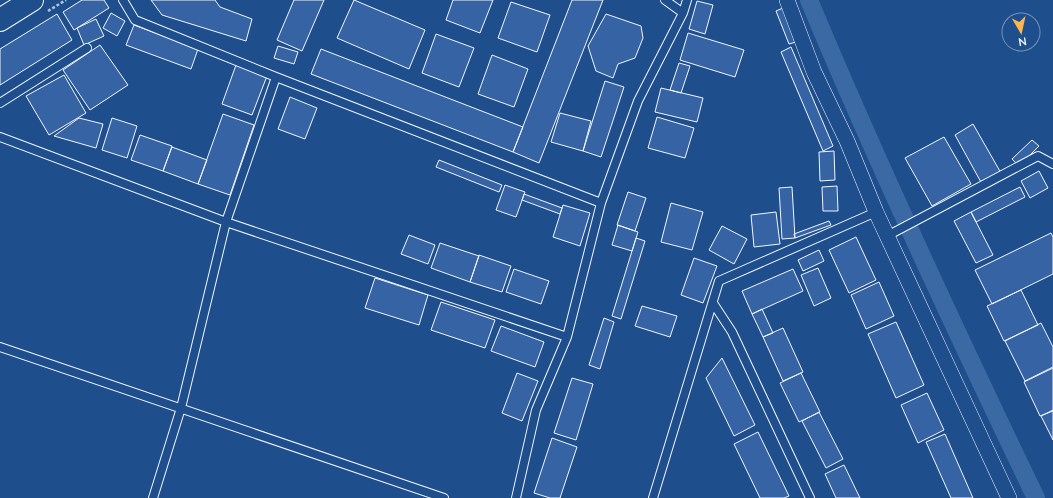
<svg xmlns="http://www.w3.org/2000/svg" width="1053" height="498" font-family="Mulish,sans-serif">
  <rect width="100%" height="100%" fill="#1f4e8c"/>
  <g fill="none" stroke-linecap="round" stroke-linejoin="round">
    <path stroke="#3b69a3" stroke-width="18" d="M809,0C879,168 957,334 1036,498"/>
  </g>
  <path fill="#3563a3" stroke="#f2f6ff" d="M82,0H104L109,8L74,30L63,12Z
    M151,0H215L220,7L252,19L246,41L162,15Z
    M294,0H324L302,51L277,40Z
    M354,0L425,30L409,69L337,38Z
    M453,0H493L480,33L446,20Z
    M572,0H603L539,163L513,152Z
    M697,1L713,5L705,34L689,29Z
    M511,2L550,15L537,52L498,38Z
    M783,8L796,42L789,44L776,11Z
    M111,13L125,21L117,36L103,28Z
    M57,14L72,40L0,85V49Z
    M606,14L641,26L643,38L635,58L618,64L613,78L596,71L588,46Z
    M96,19L104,36L84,45L77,28Z
    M134,25L198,49L191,69L126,45Z
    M688,33L744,50L735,77L680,60Z
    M436,34L474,48L459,87L422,73Z
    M100,45L128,85L90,110L63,70Z
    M278,46L298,52L294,64L274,58Z
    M791,47L833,146L823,151L781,52Z
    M321,49L523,127L513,152L311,74Z
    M492,55L528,69L514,107L478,94Z
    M679,63L690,66L681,93L670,90Z
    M236,65L267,76L252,115L222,104Z
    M64,75L86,113L49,135L26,96Z
    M605,81L624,87L601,157L583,151Z
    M661,88L703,98L697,122L655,112Z
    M290,97L317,108L305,139L278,129Z
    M560,113L591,121L583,151L551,142Z
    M223,114L254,125L230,195L198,184Z
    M657,117L694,128L685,158L648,148Z
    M79,118L103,124L96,148L54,136Z
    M112,118L137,126L127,158L102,150Z
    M973,124L1001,173L982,184L955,135Z
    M140,135L172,146L163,171L131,160Z
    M944,137L971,184L932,206L905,158Z
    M1032,140L1039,146L1019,166L1012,159Z
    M172,147L207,160L198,184L163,171Z
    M834,151L835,180L820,181L819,152Z
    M439,160L502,185L499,192L436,167Z
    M1039,171L1048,188L1030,198L1021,181Z
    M505,185L525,192L516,217L496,210Z
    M837,186L838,211H823L822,187Z
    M792,187L795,238L782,239L779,188Z
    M1020,187L1025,197L976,222L971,212Z
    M628,192L646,198L635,231L617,225Z
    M524,194L562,208L560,214L522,200Z
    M671,203L703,212L692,250L661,242Z
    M563,205L590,213L580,246L553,237Z
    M776,212L780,244L754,247L751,215Z
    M971,212L993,255L976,263L954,221Z
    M829,221L831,225L795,238L794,234Z
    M618,225L638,232L632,251L612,245Z
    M722,226L747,239L734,264L709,250Z
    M1051,233L1053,237V274L992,304L975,270Z
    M409,235L435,245L428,264L401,254Z
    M856,237L876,280L849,293L829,250Z
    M636,238L645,241L621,319L612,316Z
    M440,243L479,256L470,282L431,268Z
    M819,250L824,261L803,271L798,260Z
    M479,255L511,266L502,292L470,282Z
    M694,258L717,266L703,303L681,295Z
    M818,268L831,298L814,306L801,275Z
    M514,269L549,281L541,304L506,292Z
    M793,269L803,291L752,314L742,291Z
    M375,278L428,295L419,325L365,308Z
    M879,282L894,316L866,329L851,295Z
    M1021,290L1038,325L1004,341L987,306Z
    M441,302L495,320L485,348L431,330Z
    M642,306L677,316L670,337L635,326Z
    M762,309L773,333L763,337L752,314Z
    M604,318L614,322L600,369L589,365Z
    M896,322L924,385L896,398L868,334Z
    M1041,323L1053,347V367L1025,381L1005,341Z
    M501,326L544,342L535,367L491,351Z
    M783,328L803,372L783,381L763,337Z
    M722,358L755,425L734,436L706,378Z
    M1053,368V411L1040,416L1024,382Z
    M517,373L538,381L522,421L502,413Z
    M801,373L820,412L799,422L780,383Z
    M572,378L593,384L576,440L554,433Z
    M927,393L944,430L918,443L901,405Z
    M1053,410V440L1041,416Z
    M819,412L843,459L826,468L802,421Z
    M758,432L789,496L784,498H760L734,444Z
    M945,434L973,498H951L926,442Z
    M552,438L577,447L560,498H550L534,493Z
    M844,465L860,498H836L825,474Z"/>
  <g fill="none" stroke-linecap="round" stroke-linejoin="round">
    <defs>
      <path id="lane" d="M123,0L135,20L276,77L601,203
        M665,0L683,13
        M0,103L87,48
        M0,137L226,222L567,337
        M887,236L1038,156L1053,164
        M713,303L732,332L810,498
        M0,347L444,498
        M153,498L181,408L226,222L276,77
        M516,498L536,410L567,337L601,203L638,101L683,13L687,0
        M653,498L719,281L876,212"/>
      <path id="street" d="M787,0L814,72L847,141L876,212L1009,498"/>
      <path id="primary" d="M0,20L32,0"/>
    </defs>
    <use href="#lane" stroke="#f2f6ff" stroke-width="10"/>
    <use href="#street" stroke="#f2f6ff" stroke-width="16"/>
    <use href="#primary" stroke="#f2f6ff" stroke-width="24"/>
    <path stroke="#b3c4dc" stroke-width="2.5" stroke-dasharray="3 2" stroke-linecap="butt" d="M48,11L66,0"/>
    <use href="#lane" stroke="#1f4e8c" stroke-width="8"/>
    <use href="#street" stroke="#1f4e8c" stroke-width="15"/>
    <use href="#primary" stroke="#1f4e8c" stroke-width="22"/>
  </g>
  <g transform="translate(1021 32) rotate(171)"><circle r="19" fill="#1f4e8c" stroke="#7391ba"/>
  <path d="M0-3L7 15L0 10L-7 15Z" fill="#ffb74d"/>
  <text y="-6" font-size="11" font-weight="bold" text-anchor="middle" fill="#f2f6ff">N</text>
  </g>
</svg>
